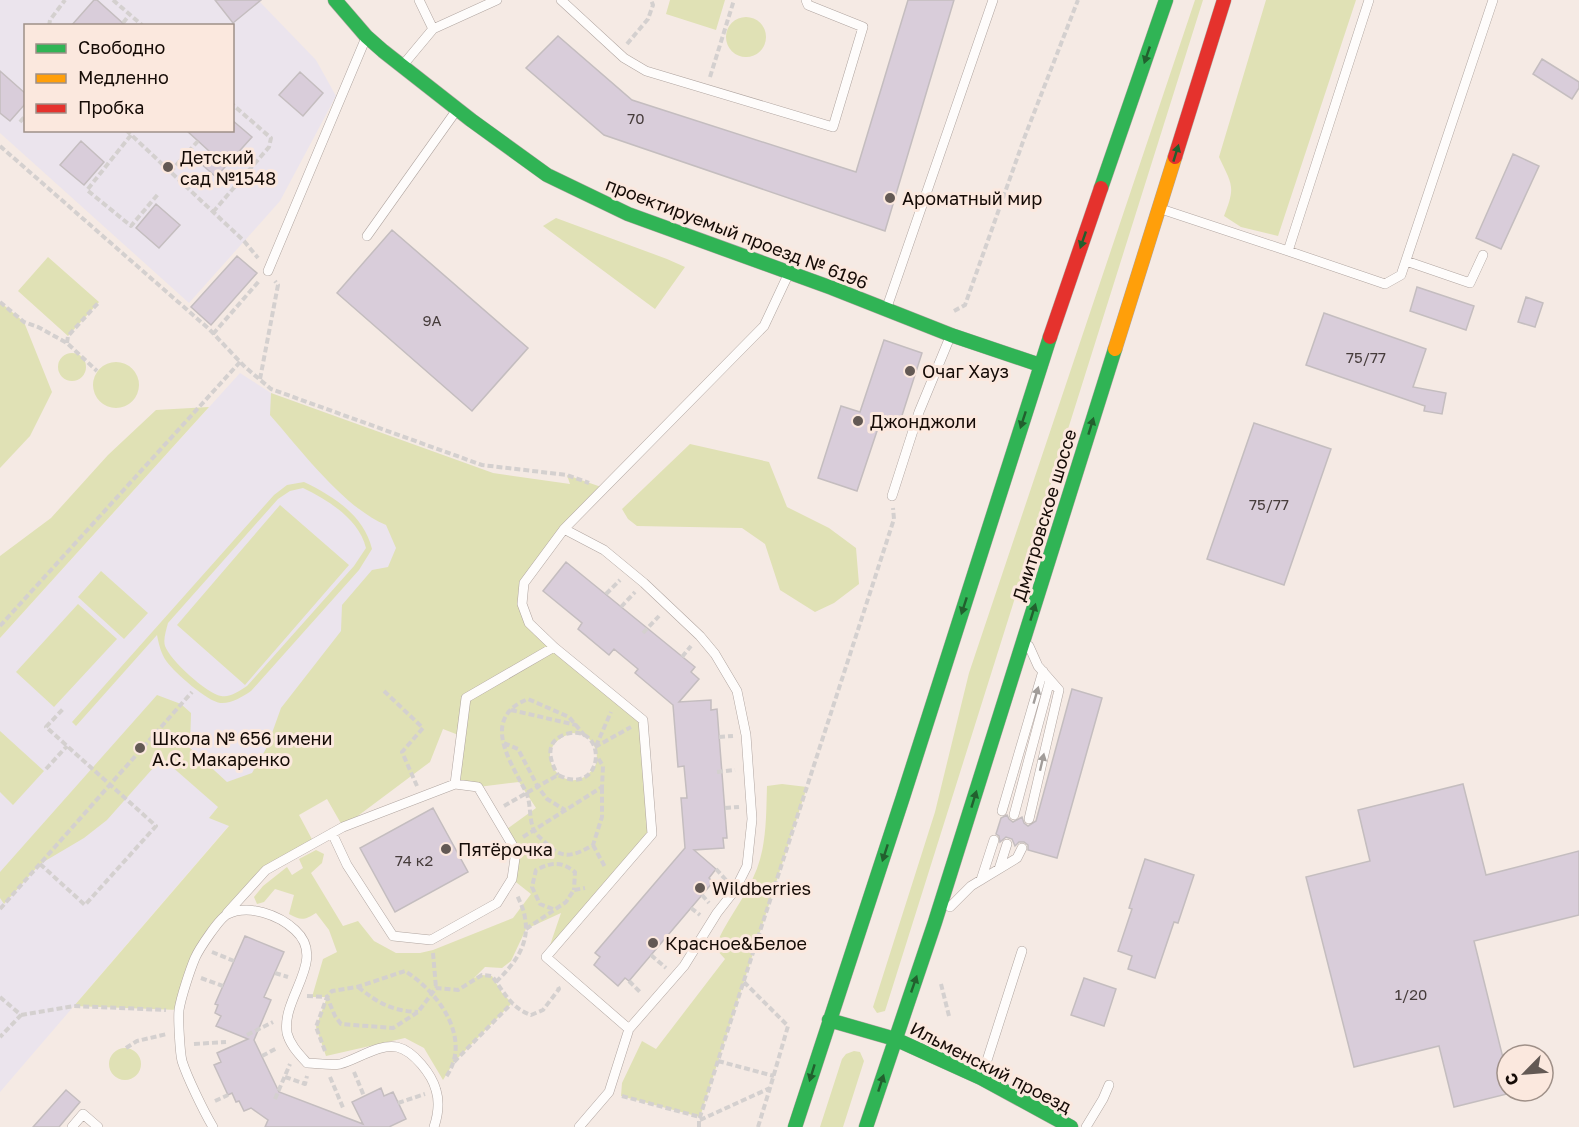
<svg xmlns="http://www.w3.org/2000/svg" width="1579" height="1127" font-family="'Golos Text',sans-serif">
  <rect width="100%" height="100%" fill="#f5eae4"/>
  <path fill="#ebe4ed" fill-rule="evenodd" d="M0,0H258L316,60L336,96L280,201L189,303L0,133ZM26,26H232V130H26Z
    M240,373L271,393L493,473L268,780L0,1092V638Z"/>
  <path fill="#e0e1b5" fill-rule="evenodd" d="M670,0H725L716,30L666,14Z
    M1195,0H1203L885,1011L877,1013L873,1007L935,812L969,673Z
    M1266,0H1356L1278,236L1241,227L1224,216C1236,186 1232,185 1219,157Z
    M726 37a20 20 0 1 1 40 0a20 20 0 1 1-40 0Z
    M556,218L667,259L685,267L655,309L543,226Z
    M48,257L99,302L68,336L18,291Z
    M0,302L24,322L52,392L30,436L0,468Z
    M58 367a14 14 0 1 1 28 0a14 14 0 1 1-28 0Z
    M93 385a23 23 0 1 1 46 0a23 23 0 1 1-46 0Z
    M271,393L493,473L570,484L567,475L604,488L524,582L522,604L529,623L643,720L652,834L546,957L561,913L526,929L511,961L502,968L485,967L474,978L482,975L492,976L502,993L512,1003L454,1062L443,1080L424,1048L405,1038L326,1056L316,1027L327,997H312L323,959L337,952L329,930L316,913C305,920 301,921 289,914L294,895L275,889L264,902L257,904L254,897L263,886L287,867L292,875L303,868L299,859L316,850L324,854L322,863L311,873L343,926L358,921L374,941L396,953H420L433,950L513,918L531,894L512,879L516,851L504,831L536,808L519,782L478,787L455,784L461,736L443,729L430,762L343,827L327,799L299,815L314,843L266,870L196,956L179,1010L74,1006L229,826L209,818L218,807L162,758L107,820L84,838L40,864L4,904L0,898V872L157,695L181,704L191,713L190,748L227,782L252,773L267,747L281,708L341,631L342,605L372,570L388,567L396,548L386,525C343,507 301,450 270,415ZM573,733C577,734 583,734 586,736C596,743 601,760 593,769C566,804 523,747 573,733Z
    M209,407L0,638V556L51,518L108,455L156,410Z
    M690,444L769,462L787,507L829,528L856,548L859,584L834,603L815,612L780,590L765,544L742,528L637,526L628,519L622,509Z
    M304,482C333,496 364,515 372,549L359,570L251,691C242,697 231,704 220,703C207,701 175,673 167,662C161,654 159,645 157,635L76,726L72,722L274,495L287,485ZM303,488C328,500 359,519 366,548L354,566L247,686C239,691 230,698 221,696C207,694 170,660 165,646C163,639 166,631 168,623L278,499L290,491Z
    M280,505L349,565L245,685L177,625Z
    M101,571L148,613L124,639L78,597Z
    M78,604L117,639L54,707L16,672Z
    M0,731L44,771L13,805L0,792Z
    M782,784L807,787L700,1117L621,1096L622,1083L642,1041L656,1049L725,959L715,948C724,923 742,903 753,878C767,849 766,817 767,786Z
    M109 1064a16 16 0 1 1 32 0a16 16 0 1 1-32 0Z
    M854,1051L860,1052L864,1061L843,1127H820L842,1059L846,1054Z"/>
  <path fill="#d9cdda" stroke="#c4bdbf" stroke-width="1.5" d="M94,0H97L126,26H71Z
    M215,0H261L233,23Z
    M908,0H954L885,231L604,135L526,68L558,36L632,100L856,172Z
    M1542,59L1579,82V88L1572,99L1533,74Z
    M0,71L26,94V103L10,121L0,113Z
    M300,72L323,93L303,116L279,95Z
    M232,120L252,137L216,177L199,162L209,151L186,130H232Z
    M81,141L104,162L84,185L60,165Z
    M1513,154L1539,166L1501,249L1476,238Z
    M156,204L180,225L159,248L136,228Z
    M392,230L528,348L472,411L337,293Z
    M237,256L257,273L211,325L191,307Z
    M1417,287L1474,306L1466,330L1410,311Z
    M1526,297L1543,303L1535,327L1518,322Z
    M1324,313L1426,349L1413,387L1446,393L1442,414L1424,411L1425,406L1306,365Z
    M884,340L922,353L898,428L880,422L857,491L818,478L841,406L860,412Z
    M1254,423L1331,449L1284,585L1207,559Z
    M566,562L695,667L691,672L699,679L679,702L711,700V710L717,709L727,838H723L724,848L694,850L716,869L709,878L713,882L629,981L625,978L618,986L594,965L600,957L595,953L685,848L681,798H687L684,766L678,767L673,705L635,673L638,669L614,649L609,655L578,629L582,623L543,591Z
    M1072,689L1102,698L1057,858L1028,850V845L1024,842H1019L1015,846L1012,839L1006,837L1000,842L999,836L996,834L1001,818L1007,815L1009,819L1013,822L1022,817L1024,823L1028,826L1036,821Z
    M1463,784L1486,875L1579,851V915L1474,941L1507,1074V1094L1454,1107L1439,1046L1354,1067L1306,877L1370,861L1358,810Z
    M433,808L468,872L395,912L360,848Z
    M1145,859L1194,875L1178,923L1174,922L1155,978L1128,969L1132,956L1118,951L1132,909L1129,908Z
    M245,936L284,952L264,997L271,1000L254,1040L279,1092L363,1124L352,1102L381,1088L384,1096L393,1092L406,1119L389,1127H265L268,1120L251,1108L244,1111L239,1101L236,1102L232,1093L228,1095L214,1065L221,1062L217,1053L248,1039L216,1026L221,1016L215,1013L218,1005L215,1004Z
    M1084,978L1116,989L1104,1026L1071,1015Z
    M66,1090L80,1102L59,1127H33Z"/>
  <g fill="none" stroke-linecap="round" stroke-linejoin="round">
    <defs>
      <path id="lane" d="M561,0L624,58L646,71L833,127L863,27L808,5L806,0
        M433,29L497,0
        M403,65L433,29L419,0
        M1161,209L1288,251L1369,0
        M367,236L456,111
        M1288,251L1385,284L1401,275L1493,0
        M1406,261L1470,283L1483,255
        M268,271L365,40
        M887,307L993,0
        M892,496L919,412L950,337
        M564,529L604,550L644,583L700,636L715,654L737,691L746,735L752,819L747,866L735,890L717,913L684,966L629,1029
        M1002,811L1043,671
        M1014,815L1050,680
        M1029,819L1059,690L1038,666L1029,646
        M332,833L347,865L393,936L431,940L497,903L512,879L516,851L478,787L455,784
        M999,869L1007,844
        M981,880L994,840
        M950,907L971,886L1017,858L1022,848
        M227,913L266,870L343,827L455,784L466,698L554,647
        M982,1076L1022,951
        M72,1127L83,1114L98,1127
        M213,1127C204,1112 187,1077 182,1061C180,1053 178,1019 179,1010C181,997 190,970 195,958C199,949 220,917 228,914C249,904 279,915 295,930C328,960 281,997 287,1033C290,1045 299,1054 307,1063C317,1063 330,1066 340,1064C356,1060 380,1043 397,1047C414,1051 432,1075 436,1090C440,1103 438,1115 434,1127
        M579,1127L609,1092L629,1029L546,957L652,834L643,720L554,647L529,623L522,604L524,583L564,529L764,326L788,275
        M1086,1127L1103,1099L1109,1085"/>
      <path id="fast" d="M335,0L366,36L383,51L471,120L547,175L628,214L832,288L951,335L1040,365
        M1101,188L1166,0
        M829,1020L895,1039L981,1078L1071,1127
        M795,1127L903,797L1050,337
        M866,1127L935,922L1115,349"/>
      <path id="slow" d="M1115,349L1175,157"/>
      <path id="jam" d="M1175,157L1224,0
        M1050,337L1101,188"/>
    </defs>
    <use href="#lane" stroke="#b0a5a0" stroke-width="10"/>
    <use href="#fast" stroke="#b0a5a0" stroke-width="15"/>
    <use href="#slow" stroke="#b0a5a0" stroke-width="15"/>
    <use href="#jam" stroke="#b0a5a0" stroke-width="15"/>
    <path stroke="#d4d0cf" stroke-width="4" stroke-dasharray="6 3" stroke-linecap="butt" d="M113,0L143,26
      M123,23L130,14
      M49,26L50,20L65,0
      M627,44L648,19L653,5L651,0
      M710,77L734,0
      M20,122L26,115
      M126,130L244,241L258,258
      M131,135L87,190L131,226L159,193
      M0,146L209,329L245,367L271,389L482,465L567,475L589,483
      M170,172L198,141
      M213,212L269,147L271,138L232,104
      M0,302L24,322L38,327L67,343L97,371
      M954,311L965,305L1025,136L1078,0
      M213,334L260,280
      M67,343L68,336L99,302
      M260,379L278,285L275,281
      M606,594L620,580
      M621,607L635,592
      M0,626L240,362
      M643,633L659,616
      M682,657L691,646
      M384,691L423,728L402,752L417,786
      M511,710L576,725
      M585,736L569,717L528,699C480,718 510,761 526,792C531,803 529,817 533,828C535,833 540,838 545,842C562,860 572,857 593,845L602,817V787
      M719,737L733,736
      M504,743L518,749L538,787L547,799L565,810
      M596,746L611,712
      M595,747L631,727
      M46,769L67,746
      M717,772L735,770
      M504,806L558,775C605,799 609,722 566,734C544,741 549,760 558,775
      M725,808L739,807
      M523,837L602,787L603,766L598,758
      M593,845L605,867
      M40,864L85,905L156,826L46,727L64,708
      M716,869L726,880
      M702,895L709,903
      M691,908L700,915
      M0,909L192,692
      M553,909L540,904L532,887L536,870C552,862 561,861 575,872L574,890
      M526,929L566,902L574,890L585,888
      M212,952L234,961
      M433,953L436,988
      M651,955L666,968
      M275,973L288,977
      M201,978L223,986
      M629,981L641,993
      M496,982C514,964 530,945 525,918C524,910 520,902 517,895
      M941,984L949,1016
      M358,987C378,1003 392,1011 418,1012
      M307,996L327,997L335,1016L341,1024L393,1028L418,1012L436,988L458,990L482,975L492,976C504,992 511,1008 531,1015L543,1010L559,989L558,987
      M0,997L21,1015L0,1037
      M21,1015L74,1006L166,1010
      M247,1035L273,1022
      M194,1044L226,1042
      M126,1048L137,1041L167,1034
      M325,1051L316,1027L327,997L332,991L357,987L405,971C438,992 473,1038 446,1077
      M262,1056L277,1048
      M718,1061L774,1076
      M454,1062L512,1003
      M354,1072L364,1096
      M285,1077L305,1084L307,1076
      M330,1077L344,1110
      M622,1096L700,1117
      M275,1099L290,1064
      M215,1101L228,1095
      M398,1103L425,1094
      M700,1120L770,1088L788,1026L744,982
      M699,1127V1120L723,1045L894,519L893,508
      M758,1127L770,1088"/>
    <use href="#lane" stroke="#fefcfb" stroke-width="9"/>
    <use href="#fast" stroke="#30b455" stroke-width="14"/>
    <use href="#slow" stroke="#ff9f0a" stroke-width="14"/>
    <use href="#jam" stroke="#e5322d" stroke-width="14"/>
  </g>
  <defs><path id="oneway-solid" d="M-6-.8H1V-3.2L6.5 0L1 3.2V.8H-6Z" transform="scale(1.5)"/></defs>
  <g fill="#22602e">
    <use href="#oneway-solid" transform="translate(1147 55) rotate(109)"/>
    <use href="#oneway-solid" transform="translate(1176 153) rotate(-73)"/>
    <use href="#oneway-solid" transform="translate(1083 240) rotate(109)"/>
    <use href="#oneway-solid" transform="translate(1023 420) rotate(108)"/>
    <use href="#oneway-solid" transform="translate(1091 426) rotate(-73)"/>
    <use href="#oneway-solid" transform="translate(964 606) rotate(108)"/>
    <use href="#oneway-solid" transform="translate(1033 612) rotate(-73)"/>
    <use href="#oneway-solid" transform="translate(974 799) rotate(-73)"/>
    <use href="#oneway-solid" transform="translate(885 853) rotate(108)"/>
    <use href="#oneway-solid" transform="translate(914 984) rotate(-71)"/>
    <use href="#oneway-solid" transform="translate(812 1073) rotate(107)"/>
    <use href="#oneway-solid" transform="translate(881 1083) rotate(-72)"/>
  </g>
  <g fill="#a19c99">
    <use href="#oneway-solid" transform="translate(1036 695) rotate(-74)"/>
    <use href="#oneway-solid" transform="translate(1042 762) rotate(-77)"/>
  </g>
  <g fill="#635954" stroke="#fbe8de" stroke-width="2">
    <circle cx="168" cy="167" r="6"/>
    <circle cx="890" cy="198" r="6"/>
    <circle cx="910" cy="371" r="6"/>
    <circle cx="858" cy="421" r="6"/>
    <circle cx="140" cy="748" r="6"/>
    <circle cx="446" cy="849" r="6"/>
    <circle cx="700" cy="888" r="6"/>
    <circle cx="653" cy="943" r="6"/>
  </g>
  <g text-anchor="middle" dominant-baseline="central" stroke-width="6" stroke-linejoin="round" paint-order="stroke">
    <g font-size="15" fill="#463c3b">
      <text x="636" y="118">70</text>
      <text x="432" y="320">9А</text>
      <text x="1366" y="357">75/77</text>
      <text x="1269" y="504">75/77</text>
      <text x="414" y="860">74 к2</text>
      <text x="1411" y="994">1/20</text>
    </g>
    <g font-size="18" fill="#150b06" stroke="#fbe8de" text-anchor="start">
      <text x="180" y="157">Детский<tspan x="180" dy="21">сад №1548</tspan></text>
      <text x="902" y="198">Ароматный мир</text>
      <text x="922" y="371">Очаг Хауз</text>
      <text x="870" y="421">Джонджоли</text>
      <text x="152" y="738">Школа № 656 имени<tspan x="152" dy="21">А.С. Макаренко</tspan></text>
      <text x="458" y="849">Пятёрочка</text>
      <text x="712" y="888">Wildberries</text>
      <text x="665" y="943">Красное&amp;Белое</text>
    </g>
    <g font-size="18" fill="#150b06" stroke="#fbe8de">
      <text transform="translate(737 233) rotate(21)">проектируемый проезд № 6196</text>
      <text transform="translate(1044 515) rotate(-73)">Дмитровское шоссе</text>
      <text transform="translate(991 1067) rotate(27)">Ильменский проезд</text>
    </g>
  </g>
  <rect x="24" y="24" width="210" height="108" fill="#fbe8de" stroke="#9f9088" stroke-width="1.5"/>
  <rect x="36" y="44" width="30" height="9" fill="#30b455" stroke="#9f9088" stroke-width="1.5"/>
  <text x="78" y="54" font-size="18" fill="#150b06">Свободно</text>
  <rect x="36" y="74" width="30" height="9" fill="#ff9f0a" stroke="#9f9088" stroke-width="1.5"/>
  <text x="78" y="84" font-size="18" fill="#150b06">Медленно</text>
  <rect x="36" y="104" width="30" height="9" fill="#e5322d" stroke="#9f9088" stroke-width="1.5"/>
  <text x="78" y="114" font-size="18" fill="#150b06">Пробка</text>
  <g transform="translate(1525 1073) rotate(245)"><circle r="28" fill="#fbe8de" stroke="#9f9088" stroke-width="1.5"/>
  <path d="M0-4.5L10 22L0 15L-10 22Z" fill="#635954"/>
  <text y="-9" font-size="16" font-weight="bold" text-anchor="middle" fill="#150b06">С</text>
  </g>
</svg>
